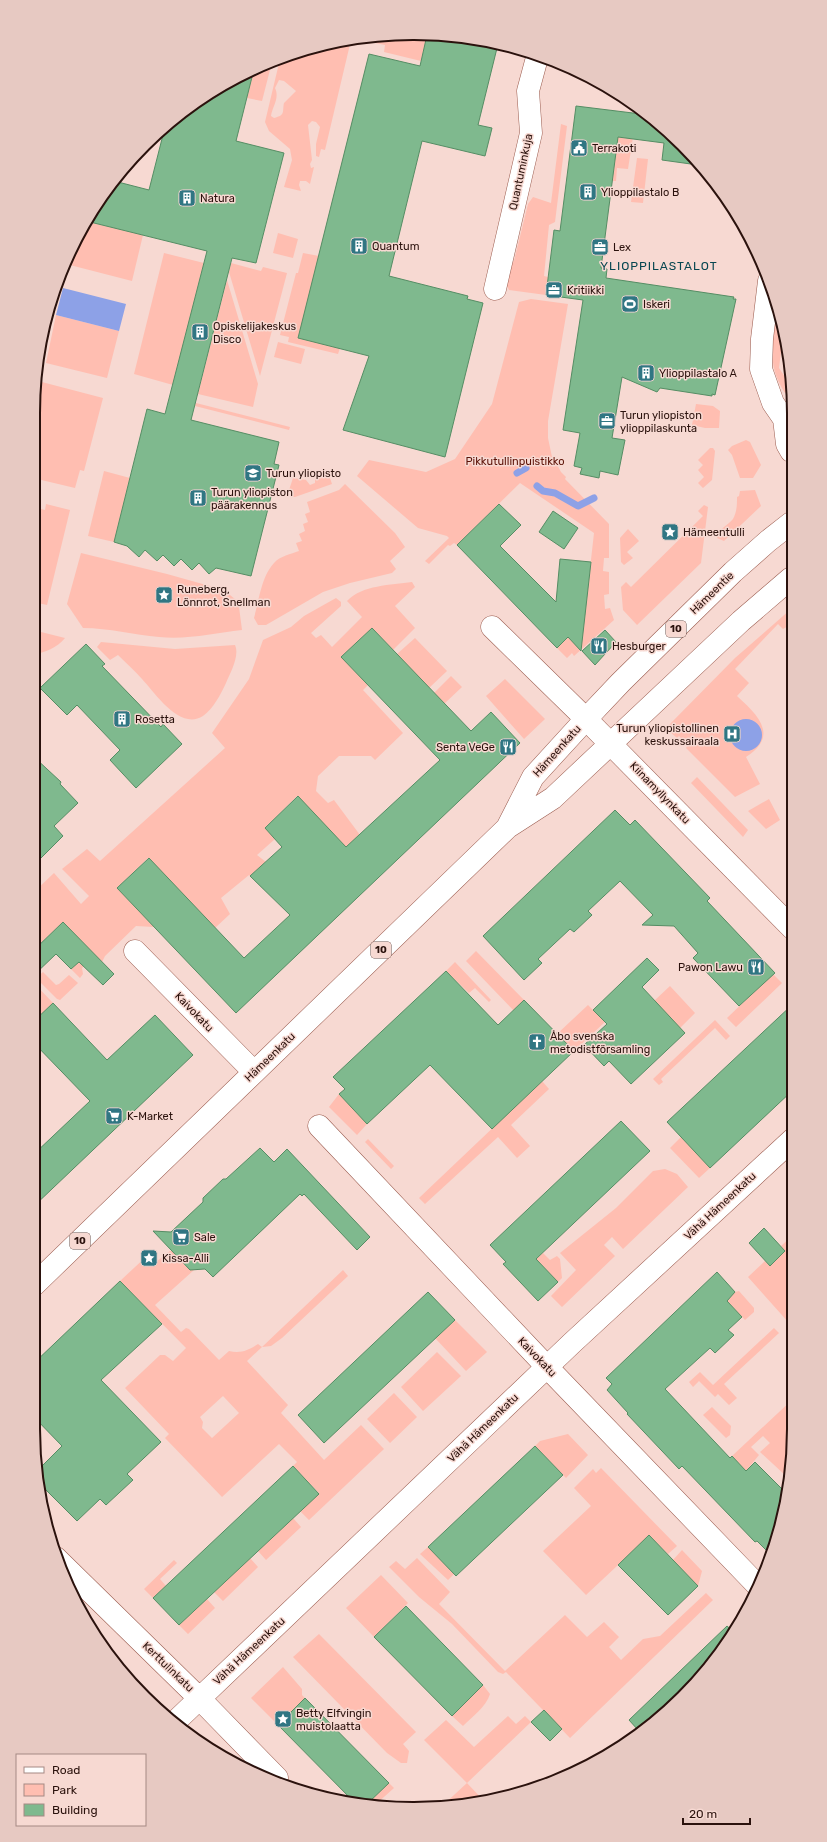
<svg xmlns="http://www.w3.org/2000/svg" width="827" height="1842" font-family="Rubik,sans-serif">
  <rect width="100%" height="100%" fill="#f7d9d2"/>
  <path fill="#ffbeb1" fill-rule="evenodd" d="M389,34L427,35L421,61L384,52L385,45L361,40L362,38Z
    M351,40L325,150L321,149L319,157L316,156V144L320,127L316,122L312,121L308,125L312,160L310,164L311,168L314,167L310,184L306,181H300L299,185L301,191L284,187L292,160L290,149L269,131L265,122L280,59L315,46ZM279,80L284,81L296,91L284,103C282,112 286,115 274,118L271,116C272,107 280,98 275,88Z
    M272,62L262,101L247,98L254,69Z
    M561,124L567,126L555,222L549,225L544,276L548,277L546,295L509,290L506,284L512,262L514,261L528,204L533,197L551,203Z
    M618,135L633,137L628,169L617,168L616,181H612Z
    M637,158L648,159L643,203L631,202Z
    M86,221L143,235L132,281L66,264Z
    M278,233L298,239L293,258L273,253Z
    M164,253L204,263L173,385L134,374Z
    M303,253L319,256L340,348L338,354L288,342L289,337L280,335L296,273H298Z
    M231,263L261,271L263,267L287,273L260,376L229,272Z
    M227,280L258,384L253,407L198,394Z
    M531,299L568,304L548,421V438L552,457L547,460L550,464L555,461L561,472L566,477L565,479L609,524V558H604L603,571L609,572V594L604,595L605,609L610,608L614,620L574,656L572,653L567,658L557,648L584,622L594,533L520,483L457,545L454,543L450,546L448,545L429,564L425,561L449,538L447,536L418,528L357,476L369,460L426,472L455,459L492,404L519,302Z
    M776,309L783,335L779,368L791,386V389L785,393C766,365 773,341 776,309Z
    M56,315L119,331L107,378L46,363Z
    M278,342L305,349L301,364L274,357Z
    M38,381L103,398L84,471L80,470L75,488L33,478V413Z
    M196,403L290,427L289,430L195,406Z
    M696,404L713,406L720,411L719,428H705L692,425Z
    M746,440L750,442L761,465L753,478H740L732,455L728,450L732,446Z
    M710,448H713L715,451L712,480L703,488L698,483L704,477L698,470L703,465L698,460Z
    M104,471L130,478L114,542L88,536Z
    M322,476L330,478L332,484L295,497H291L288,493L293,478L306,480L310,485L315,483V478Z
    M345,484L395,533L405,547L390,561L396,569L392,573L350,583L323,592L266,625H258L254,618C259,601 261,577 274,563C280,556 291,554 299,551L296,543L302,541L299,534L305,531L303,524L308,522L305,514L310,512L307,502L339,490Z
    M755,490L761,506L724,541L717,538C718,529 727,526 733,519C737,512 737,504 737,497L739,496L740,491Z
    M46,504L70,510L47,605L33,602V507L45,510Z
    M704,505L708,507L701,563L637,625L623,610L621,587L626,582L631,587L703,516L698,511Z
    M628,529L639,541L627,552L633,558L624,565L621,562L620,538Z
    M81,553L167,574L224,590L236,600L239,607L242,630C215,633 187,640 159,637C134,635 109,628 83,628L67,604Z
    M412,582L415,587L395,606L415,628L393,650L372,628L341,657L368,685L363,690L403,733L375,760L371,756H339L318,776L316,791L328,803L334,800L360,835L354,856L297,796L265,828L275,839L257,855L266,862L250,876L249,875L221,898L230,914L215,928L148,858L117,888L154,927L136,926L105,956L102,962L91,960L82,968L83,974L80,978L71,969L90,950L63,922L33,951V893L54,873L81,904L89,896L62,869L87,849L100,861L225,748L212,733L249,679L263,640L291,627L304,616L336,598L341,602V606L311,633L316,638L321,635L332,647L362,617L347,601C362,585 391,585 412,582Z
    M791,609L792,624L783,629L778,624L735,669L749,683L737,696C759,716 779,736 746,757L760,784L735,797L686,748L688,745L679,736L677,738L670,732L669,725L735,658Z
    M33,630L65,638C57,648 45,652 33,655Z
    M415,638L447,671L429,688L397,654Z
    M101,642L175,649L235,645C240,656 230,673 226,683C221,694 213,709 203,716C180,731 155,693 142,679C135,671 126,663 118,655L110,660L97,647Z
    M451,676L462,687L444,704L434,693Z
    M505,679L545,719L524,739L486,696Z
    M697,777L748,830L743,837L691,783Z
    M769,799L780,820L766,829L748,811Z
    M476,951L527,1003L516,1013L466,961Z
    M455,962L491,1000L489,1002L475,988L469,993L446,971Z
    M43,972L56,985L59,984L69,975L78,983L60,1000L57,999L36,978Z
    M773,974L782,983L736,1027L727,1018Z
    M33,982L53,1003L33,1022Z
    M670,986L695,1013L680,1028L654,1001Z
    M588,1005L605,1022L574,1051L557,1034Z
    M715,1020L730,1036L726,1040L715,1028L661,1079L663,1082L659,1085L653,1079Z
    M542,1081L549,1089L511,1125L530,1146L517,1158L498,1137L425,1204L419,1198Z
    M339,1094L367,1124L357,1135L329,1107Z
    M681,1137L710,1168L699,1178L670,1148Z
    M368,1139L394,1166L391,1169L365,1142Z
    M665,1169L677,1174L688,1187L623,1249L612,1237L604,1245L615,1256L562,1307L551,1296L576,1270L560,1253L616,1208L653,1171Z
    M793,1235L794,1319L789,1323L748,1277L765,1261L770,1266L785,1251L781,1246Z
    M170,1251H172L190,1270H194L155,1305L181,1332L186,1328L189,1329L219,1360L229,1351C241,1354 249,1350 258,1344L262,1347L343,1270L348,1276L282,1338L271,1346L262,1347L247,1361L288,1405L281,1413L324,1460L361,1425L384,1449L309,1520L300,1511L319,1493L293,1466L297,1462L279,1444L222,1497L165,1438L169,1434L125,1388L160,1355H165L173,1361L186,1348L120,1281L149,1254L156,1262ZM223,1396L239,1413L212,1438L202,1428L203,1422L200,1417Z
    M543,1253L550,1260L557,1256L560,1259L562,1278L558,1282L536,1259Z
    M739,1291L754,1308V1312L745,1320L727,1301L735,1292Z
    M455,1320L487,1352L466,1371L435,1338Z
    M774,1328L779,1333L724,1384L737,1398L729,1405L718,1394L715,1397L699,1381L693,1387L689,1382L700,1372L713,1385Z
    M437,1352L461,1376L423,1411L401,1387Z
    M394,1393L417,1417L390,1443L367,1419Z
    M794,1398V1428L786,1476L760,1452L770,1443L763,1436L751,1447L759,1455L746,1471L732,1456Z
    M712,1407L731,1426L730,1435L726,1438L703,1415Z
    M568,1434L588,1455L566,1478L535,1446L540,1441Z
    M601,1468L677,1546L668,1554L649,1536L586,1595L543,1551L591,1506L574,1488L593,1469L596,1473Z
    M293,1518L301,1527L266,1560L258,1551Z
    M428,1547L454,1574L448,1580L420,1554Z
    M682,1550L702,1571L698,1586L673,1560Z
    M250,1558L258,1567L223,1601L214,1592Z
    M417,1558L450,1592L439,1604L505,1671L565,1615L587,1637L604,1622L619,1637L609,1647L621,1660L643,1639L660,1636L706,1593L713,1600L570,1738L506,1672L503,1674L498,1672L452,1624L419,1597L389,1567L396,1561L405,1569Z
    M174,1560L177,1563L160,1579L166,1586L153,1598L144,1589Z
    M381,1575L408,1603L374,1637L346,1608Z
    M207,1599L215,1608L188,1634L179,1625Z
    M319,1634L416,1732L403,1744L409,1751L407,1763H401L387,1753L293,1657Z
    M283,1667L302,1689V1695L305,1698L278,1725L251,1698Z
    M483,1685L490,1694C486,1707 472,1717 463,1726L452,1716Z
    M508,1716L516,1724L525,1716L531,1722L467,1783L485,1802L442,1806L467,1783L424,1740L446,1720L474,1747Z
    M389,1783L394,1788L375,1805L367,1804Z"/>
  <path fill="#8da1e7" d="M63,288L126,304L119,331L56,315Z
    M730 735a16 16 0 1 1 32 0a16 16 0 1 1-32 0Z"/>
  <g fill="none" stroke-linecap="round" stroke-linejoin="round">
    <path stroke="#8da1e7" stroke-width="7" d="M517,473L526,468
      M537,486L543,491L555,493L578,506L594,498"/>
  </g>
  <path fill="#7fb98e" stroke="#558d64" d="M427,35L463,36L498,44L478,125L492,128L485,156L422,141L389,276L468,296L467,299L483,303L445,457L343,430L369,356L298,338L369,54L420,66Z
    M254,69L236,141L284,153L256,263L232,258L191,420L279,442L274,464L279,465L251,576L216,568L209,574L199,563L192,570L181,559L174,566L163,555L157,561L145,550L139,557L127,546L114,542L147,409L165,414L207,251L86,221L114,181L149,190L165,127L182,111L245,72Z
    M576,106L649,115L698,165L662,160L664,143L618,137L601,268L607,269L606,278L734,297L733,299H736L715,395L712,394V396L660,388L657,392L622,377L612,438L625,440L618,475L600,471L599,478L580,474L582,468L574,466L580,433L563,430L583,300L546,295L554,230L560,231Z
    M499,504L521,525L500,546L556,602L560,559L591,562L581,651L568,637L557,648L457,545Z
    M553,511L578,528L564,549L539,532Z
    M372,628L471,731L491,712L520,743L236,1013L117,888L149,858L244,958L290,915L250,876L282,847L265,828L298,796L346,847L440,760L341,657Z
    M605,630L616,642L595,665L582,651Z
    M86,644L105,664L102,666L161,727L163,724L182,744L136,788L110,760L120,750L77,705L67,715L40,688Z
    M33,756L61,782L60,784L78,803L54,826L63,836L33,866Z
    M615,810L630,825L635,820L710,898L707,901L775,973L739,1006L693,958L698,953L674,926L642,925L653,915L620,881L588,911L592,915L574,932L570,929L538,959L542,963L524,980L483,936Z
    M63,922L114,974L103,985L79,962L71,969L56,954L33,976V951Z
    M647,958L659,970L642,987L685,1033L631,1084L609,1061L604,1066L584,1045L607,1024L593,1010Z
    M446,971L498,1025L524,1000L574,1051L492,1129L430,1065L367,1124L339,1094L345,1089L333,1077Z
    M53,1003L107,1060L155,1015L193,1055L33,1207V1155L90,1101L33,1042V1022Z
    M793,1004V1090L710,1168L667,1122Z
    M621,1121L650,1151L536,1259L558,1282L538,1301L503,1264L506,1262L490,1245Z
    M260,1148L274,1162L287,1149L370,1237L357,1250L304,1194L302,1196L300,1194L213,1277L205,1269L190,1270L153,1231L171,1232L203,1202V1198L223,1179H226Z
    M764,1228L785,1251L770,1266L749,1243Z
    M717,1272L735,1292L727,1301L742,1317L728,1330L734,1335L715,1353L710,1348L665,1389L730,1458L732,1456L746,1471L755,1462L784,1491L772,1556L757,1541L755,1542L682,1466L679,1469L627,1414L628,1413L607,1390L612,1384L606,1378Z
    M120,1281L162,1324L101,1380L161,1442L127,1474L133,1480L106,1505L100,1499L77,1521L42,1486L40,1468L62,1446L33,1416V1364Z
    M428,1292L455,1320L324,1443L298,1415Z
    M535,1446L563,1475L456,1576L428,1547Z
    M293,1466L319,1494L179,1625L153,1598Z
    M649,1535L698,1586L668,1615L618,1565Z
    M406,1606L483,1685L452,1716L374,1637Z
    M727,1626L734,1632L700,1679L638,1730L629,1720Z
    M305,1698L389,1783L367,1804L355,1803L278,1725Z
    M544,1710L562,1729L550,1741L531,1722Z"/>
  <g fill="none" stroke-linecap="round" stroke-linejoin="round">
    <defs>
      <path id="street" d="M769,281L762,339L761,369L773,403L784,419L791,423
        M495,289L531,133L528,91L538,54
        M784,419L787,444L791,451
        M492,627L586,719
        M135,951L254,1072
        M319,1126L547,1367L758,1586
        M56,1558L199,1698L277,1778
        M177,1720L572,1343L793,1139"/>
      <path id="secondary" d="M586,719L792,928"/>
      <path id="highway" d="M508,826L533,777L586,719L621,682L733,572L768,541L791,523
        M33,1286L508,827L553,798L741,621L791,578"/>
    </defs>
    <use href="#street" stroke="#9b5c4f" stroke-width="23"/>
    <use href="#secondary" stroke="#9b5c4f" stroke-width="23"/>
    <use href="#highway" stroke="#9b5c4f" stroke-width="23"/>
    <use href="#street" stroke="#fff" stroke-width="22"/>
    <use href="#secondary" stroke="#fff" stroke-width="22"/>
    <use href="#highway" stroke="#fff" stroke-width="22"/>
  </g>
  <defs>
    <symbol id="civic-square" viewBox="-11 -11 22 22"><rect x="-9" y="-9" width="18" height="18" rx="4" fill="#307683" stroke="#f7d9d2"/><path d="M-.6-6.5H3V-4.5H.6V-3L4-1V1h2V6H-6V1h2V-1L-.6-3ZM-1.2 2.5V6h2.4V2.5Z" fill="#fff"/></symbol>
    <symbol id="building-square" viewBox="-11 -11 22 22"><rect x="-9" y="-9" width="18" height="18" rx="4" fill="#307683" stroke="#f7d9d2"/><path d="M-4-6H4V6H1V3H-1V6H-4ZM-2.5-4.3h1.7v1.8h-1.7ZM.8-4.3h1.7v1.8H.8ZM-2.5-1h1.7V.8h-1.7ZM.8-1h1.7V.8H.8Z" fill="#fff"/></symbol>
    <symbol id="office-square" viewBox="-11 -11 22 22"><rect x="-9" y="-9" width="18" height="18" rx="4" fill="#307683" stroke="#f7d9d2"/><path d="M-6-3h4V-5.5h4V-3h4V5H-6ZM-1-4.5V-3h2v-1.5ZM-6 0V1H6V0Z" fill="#fff"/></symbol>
    <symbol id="stadium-square" viewBox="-11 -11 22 22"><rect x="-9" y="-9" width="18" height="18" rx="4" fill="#307683" stroke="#f7d9d2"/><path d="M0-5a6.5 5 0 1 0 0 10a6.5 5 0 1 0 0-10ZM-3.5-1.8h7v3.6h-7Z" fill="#fff"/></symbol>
    <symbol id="university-square" viewBox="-11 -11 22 22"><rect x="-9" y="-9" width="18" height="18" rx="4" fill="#307683" stroke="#f7d9d2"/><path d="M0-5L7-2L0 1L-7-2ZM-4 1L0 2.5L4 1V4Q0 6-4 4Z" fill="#fff"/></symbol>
    <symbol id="sight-square" viewBox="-11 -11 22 22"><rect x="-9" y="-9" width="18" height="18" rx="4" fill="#307683" stroke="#f7d9d2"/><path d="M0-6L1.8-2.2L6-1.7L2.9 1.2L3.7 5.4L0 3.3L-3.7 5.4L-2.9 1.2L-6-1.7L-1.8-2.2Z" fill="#fff"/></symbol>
    <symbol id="restaurant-square" viewBox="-11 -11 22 22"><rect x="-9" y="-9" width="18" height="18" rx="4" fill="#307683" stroke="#f7d9d2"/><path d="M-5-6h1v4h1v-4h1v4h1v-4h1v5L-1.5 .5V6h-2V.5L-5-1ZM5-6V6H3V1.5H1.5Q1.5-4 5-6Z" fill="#fff"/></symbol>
    <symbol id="hospital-square" viewBox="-11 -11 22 22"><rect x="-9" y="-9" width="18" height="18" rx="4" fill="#307683" stroke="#f7d9d2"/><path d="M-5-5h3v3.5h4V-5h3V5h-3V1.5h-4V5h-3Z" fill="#fff"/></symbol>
    <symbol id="church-square" viewBox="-11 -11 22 22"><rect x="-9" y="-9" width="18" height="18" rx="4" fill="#307683" stroke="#f7d9d2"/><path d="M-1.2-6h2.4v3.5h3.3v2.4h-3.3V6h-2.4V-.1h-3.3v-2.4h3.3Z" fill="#fff"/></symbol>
    <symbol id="supermarket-square" viewBox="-11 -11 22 22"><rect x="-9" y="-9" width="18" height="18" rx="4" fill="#307683" stroke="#f7d9d2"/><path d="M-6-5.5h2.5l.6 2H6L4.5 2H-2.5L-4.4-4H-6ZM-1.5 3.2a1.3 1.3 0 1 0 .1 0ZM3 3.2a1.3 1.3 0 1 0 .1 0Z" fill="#fff"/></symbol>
  </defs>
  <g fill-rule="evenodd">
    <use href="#civic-square" x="569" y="138" width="20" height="20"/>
    <use href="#building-square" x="578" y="182" width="20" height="20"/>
    <use href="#building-square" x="177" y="188" width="20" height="20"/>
    <use href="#building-square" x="349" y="236" width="20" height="20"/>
    <use href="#office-square" x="590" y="237" width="20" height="20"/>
    <use href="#office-square" x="544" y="280" width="20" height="20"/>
    <use href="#stadium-square" x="620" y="294" width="20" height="20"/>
    <use href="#building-square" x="190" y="322" width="20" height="20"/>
    <use href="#building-square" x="636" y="363" width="20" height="20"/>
    <use href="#office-square" x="597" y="411" width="20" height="20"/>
    <use href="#university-square" x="243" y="463" width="20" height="20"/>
    <use href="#building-square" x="188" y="488" width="20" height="20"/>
    <use href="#sight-square" x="660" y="522" width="20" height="20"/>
    <use href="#sight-square" x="154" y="585" width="20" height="20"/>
    <use href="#restaurant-square" x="589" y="636" width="20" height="20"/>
    <use href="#building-square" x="112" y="709" width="20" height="20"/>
    <use href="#hospital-square" x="722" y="724" width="20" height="20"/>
    <use href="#restaurant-square" x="498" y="737" width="20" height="20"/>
    <use href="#restaurant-square" x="746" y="957" width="20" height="20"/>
    <use href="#church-square" x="527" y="1032" width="20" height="20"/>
    <use href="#supermarket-square" x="104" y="1106" width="20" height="20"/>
    <use href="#supermarket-square" x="171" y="1227" width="20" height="20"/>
    <use href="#sight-square" x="139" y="1248" width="20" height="20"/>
    <use href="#sight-square" x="273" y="1709" width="20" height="20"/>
  </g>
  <g text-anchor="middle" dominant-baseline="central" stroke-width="3" stroke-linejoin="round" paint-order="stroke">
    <g fill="#f7d9d2" stroke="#684e48" stroke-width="1">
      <rect x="666" y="621" width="20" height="16" rx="3"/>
      <rect x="371" y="942" width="20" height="16" rx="3"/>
      <rect x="70" y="1233" width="20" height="16" rx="3"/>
    </g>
    <g font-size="10" font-weight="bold" fill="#2b120d">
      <text x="676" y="629">10</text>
      <text x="381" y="950">10</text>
      <text x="80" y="1241">10</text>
    </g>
    <g font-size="11" fill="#2b120d" stroke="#f7d9d2" text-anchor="start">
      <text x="592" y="148">Terrakoti</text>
      <text x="601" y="192">Ylioppilastalo B</text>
      <text x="200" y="198">Natura</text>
      <text x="372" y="246">Quantum</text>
      <text x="613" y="247">Lex</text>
      <text x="567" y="290">Kritiikki</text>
      <text x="643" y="304">Iskeri</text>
      <text x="213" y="326">Opiskelijakeskus<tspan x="213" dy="13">Disco</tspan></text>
      <text x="659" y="373">Ylioppilastalo A</text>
      <text x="620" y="415">Turun yliopiston<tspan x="620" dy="13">ylioppilaskunta</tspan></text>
      <text x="266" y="473">Turun yliopisto</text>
      <text x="211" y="492">Turun yliopiston<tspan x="211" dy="13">päärakennus</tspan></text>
      <text x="683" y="532">Hämeentulli</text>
      <text x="177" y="589">Runeberg,<tspan x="177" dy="13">Lönnrot, Snellman</tspan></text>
      <text x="612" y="646">Hesburger</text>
      <text x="135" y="719">Rosetta</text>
      <text x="719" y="728" text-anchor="end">Turun yliopistollinen<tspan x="719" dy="13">keskussairaala</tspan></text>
      <text x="495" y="747" text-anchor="end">Senta VeGe</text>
      <text x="743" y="967" text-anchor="end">Pawon Lawu</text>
      <text x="550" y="1036">Åbo svenska<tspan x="550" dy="13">metodistförsamling</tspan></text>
      <text x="127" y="1116">K-Market</text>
      <text x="194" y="1237">Sale</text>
      <text x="162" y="1258">Kissa-Alli</text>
      <text x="296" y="1713">Betty Elfvingin<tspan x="296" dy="13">muistolaatta</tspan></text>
    </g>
    <g font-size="11" fill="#2b120d" stroke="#f7d9d2">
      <text transform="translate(521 172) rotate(-78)">Quantuminkuja</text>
      <text transform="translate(712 593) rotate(-44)">Hämeentie</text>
      <text transform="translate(557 751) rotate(-48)">Hämeenkatu</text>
      <text transform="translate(660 793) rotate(46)">Kiinamyllynkatu</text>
      <text transform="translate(194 1012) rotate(46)">Kaivokatu</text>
      <text transform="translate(270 1057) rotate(-44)">Hämeenkatu</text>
      <text transform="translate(720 1206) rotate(-43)">Vähä Hämeenkatu</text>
      <text transform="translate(537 1357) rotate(46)">Kaivokatu</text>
      <text transform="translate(483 1428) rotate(-44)">Vähä Hämeenkatu</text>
      <text transform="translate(249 1651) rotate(-43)">Vähä Hämeenkatu</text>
      <text transform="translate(168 1667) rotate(44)">Kerttulinkatu</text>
    </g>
    <g font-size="11" fill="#5c1207" stroke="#f7d9d2">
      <text x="515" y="461">Pikkutullinpuistikko</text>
    </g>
    <g font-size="12" letter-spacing="1" fill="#074650" stroke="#f7d9d2">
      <text x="659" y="266">YLIOPPILASTALOT</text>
    </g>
  </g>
  <path d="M0 0H827V1842H0ZM413 40H414A373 373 0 0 1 787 413V1429A373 373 0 0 1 414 1802H413A373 373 0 0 1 40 1429V413A373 373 0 0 1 413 40Z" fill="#e7c9c2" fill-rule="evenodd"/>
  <path fill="none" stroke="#2b120d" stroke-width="2" d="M413 40H414A373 373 0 0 1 787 413V1429A373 373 0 0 1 414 1802H413A373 373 0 0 1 40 1429V413A373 373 0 0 1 413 40Z"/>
  <rect x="16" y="1754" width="130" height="72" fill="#f7d9d2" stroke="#a58983"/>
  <rect x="24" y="1767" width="20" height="6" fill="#ffffff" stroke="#a58983"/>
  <text x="52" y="1774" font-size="12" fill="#2b120d">Road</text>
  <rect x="24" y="1784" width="20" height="12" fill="#ffbeb1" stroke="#a58983"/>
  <text x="52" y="1794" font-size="12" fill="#2b120d">Park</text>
  <rect x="24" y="1804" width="20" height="12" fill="#7fb98e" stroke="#a58983"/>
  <text x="52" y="1814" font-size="12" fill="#2b120d">Building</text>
  <path d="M683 1818v6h67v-6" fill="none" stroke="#2b120d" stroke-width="2"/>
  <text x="689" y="1818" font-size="12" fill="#2b120d" stroke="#f7d9d2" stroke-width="3" paint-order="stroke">20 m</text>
</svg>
